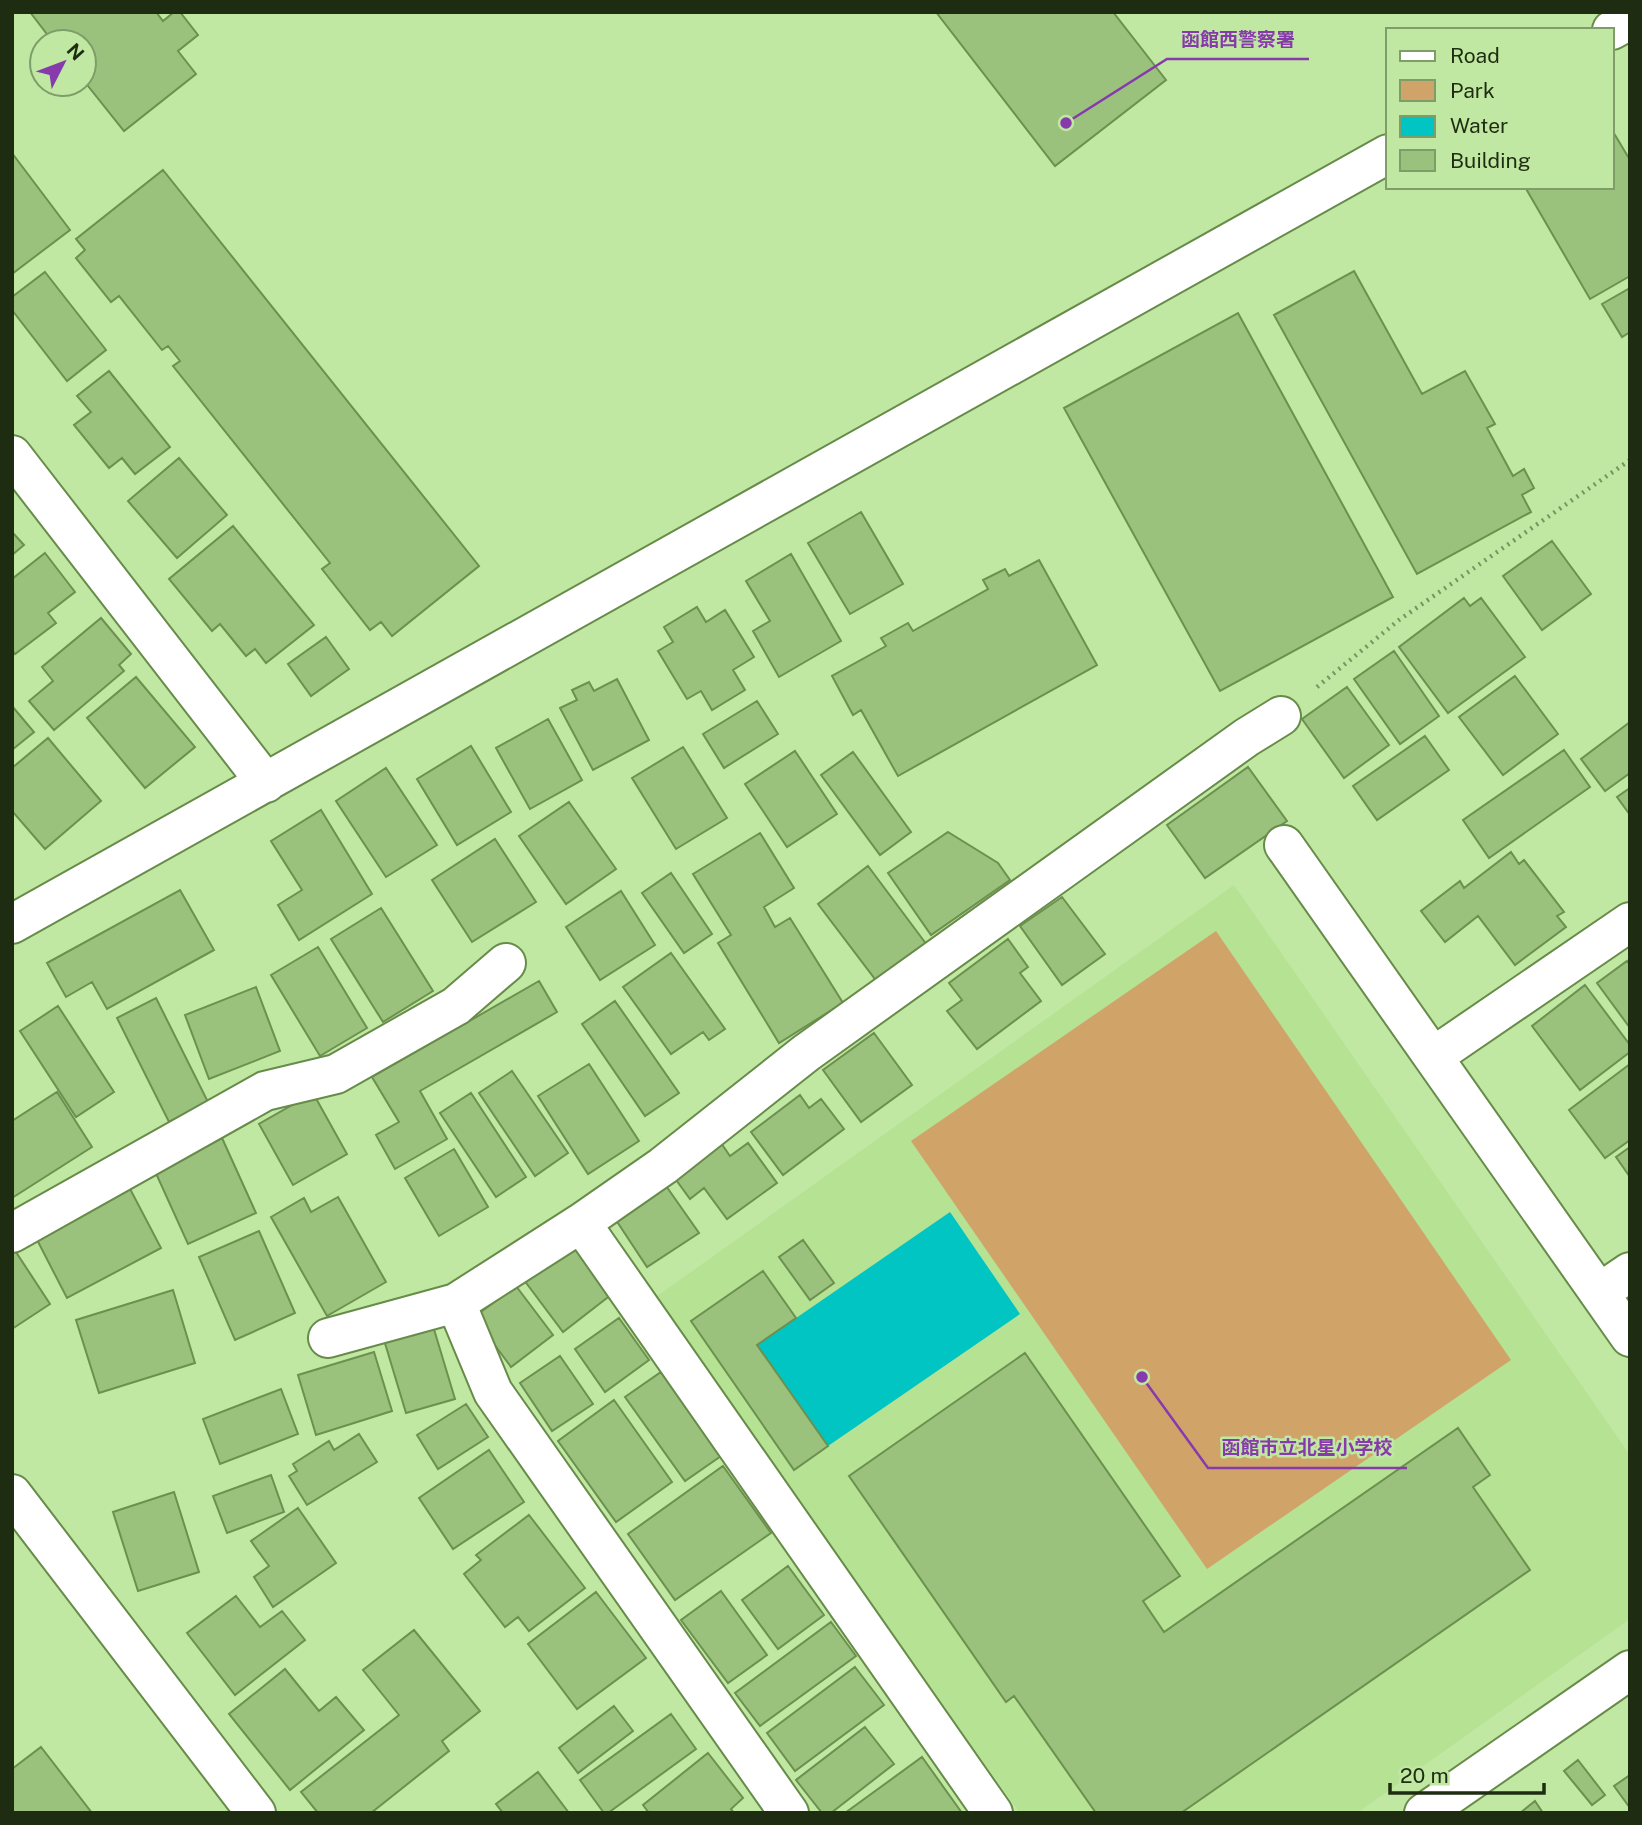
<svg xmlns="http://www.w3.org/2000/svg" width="1642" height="1825" font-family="'Public Sans','Noto Sans JP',sans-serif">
  <rect width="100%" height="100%" fill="#c0e8a2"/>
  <path fill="#b6e294" d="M1234,885L1630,1455V1619L1357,1813H1020L653,1299Z"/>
  <path fill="#d0a369" d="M1216,931L1511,1360L1207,1569L911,1141Z"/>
  <path fill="#01c5c2" d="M950,1212L1020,1314L828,1446L757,1345Z"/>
  <path fill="#9bc27d" stroke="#6c904e" stroke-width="2" d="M30,12H156L163,21L174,12H180L198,35L178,51L196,74L124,131L84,81V42H53Z
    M936,12H1113L1166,80L1055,166Z
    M1612,130L1630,160V276L1590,299L1525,187H1612Z
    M12,153L70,230L12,274Z
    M163,170L479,566L392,636L381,622L370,630L322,569L330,563L173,366L180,361L168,346L162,350L119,296L111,302L76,258L85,250L76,239Z
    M1354,271L1422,394L1465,371L1495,424L1487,428L1513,476L1524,469L1534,488L1522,495L1531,512L1417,574L1274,315Z
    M45,272L106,350L67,381L12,310V297Z
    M1630,288V332L1622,337L1602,304Z
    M1238,313L1393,597L1220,691L1064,408Z
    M109,371L170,447L135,474L122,458L109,468L74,425L91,412L77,396Z
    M179,458L227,515L177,558L128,501Z
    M861,512L903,584L850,614L808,543Z
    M233,526L314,625L266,663L255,649L246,656L220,624L212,631L169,579Z
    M12,532L24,545L12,555Z
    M1552,541L1591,594L1542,630L1503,576Z
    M45,553L75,592L48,613L56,623L15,654L12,650V579Z
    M791,554L841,641L779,677L753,631L770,621L746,581Z
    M1039,560L1097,665L898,776L861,710L853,715L832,676L886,646L881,638L908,623L913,631L988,589L983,580L1005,569L1009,576Z
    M1464,598L1470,606L1481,598L1525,657L1448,713L1399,647Z
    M697,607L706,622L725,610L754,657L733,670L745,690L712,710L701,691L687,699L658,651L673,642L664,627Z
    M101,618L131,654L119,665L124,671L54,730L29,701L53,681L42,667Z
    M326,637L349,669L311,696L288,664Z
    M1394,651L1439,716L1400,744L1354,679Z
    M1515,676L1558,734L1503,775L1459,717Z
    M136,677L195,747L145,788L87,718Z
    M617,679L649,740L593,770L560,708L577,700L572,690L589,682L594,691Z
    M1347,687L1389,745L1344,778L1302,719Z
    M757,701L778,734L724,768L703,734Z
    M12,706L34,732L12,750Z
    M548,719L582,780L530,809L496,748Z
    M1630,722V773L1605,791L1581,759Z
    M1425,736L1449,770L1377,820L1353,786Z
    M48,738L101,801L45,849L12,811V768Z
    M471,746L511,812L457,845L417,779Z
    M683,747L727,818L676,849L632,778Z
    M1564,750L1590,787L1489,858L1463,820Z
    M795,751L837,814L787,847L745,784Z
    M853,752L911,832L880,855L821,775Z
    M1248,767L1287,821L1205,878L1167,825Z
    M386,768L437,845L386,877L336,801Z
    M1630,788V815L1617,797Z
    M569,802L616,869L566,904L519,836Z
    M321,810L372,894L299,940L278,905L302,890L271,841Z
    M948,832L998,863L1010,880L931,935L888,873Z
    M760,833L794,888L764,907L775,927L790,918L843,1003L779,1043L718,943L731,935L693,874Z
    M495,839L536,902L472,942L432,880Z
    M1511,852L1519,864L1524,860L1564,912L1557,916L1566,927L1515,965L1478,916L1445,942L1421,911L1460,881L1464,888Z
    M868,866L927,945L878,983L818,904Z
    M671,873L712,934L684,953L642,893Z
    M180,890L214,950L107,1009L92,982L66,997L47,963Z
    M621,891L655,945L600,980L566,927Z
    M1062,897L1105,954L1062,985L1020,926Z
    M381,908L433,991L383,1022L331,939Z
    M1008,939L1028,967L1020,973L1041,1001L977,1049L947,1011L962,1000L949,983Z
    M318,947L367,1028L320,1056L271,975Z
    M671,953L725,1029L709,1040L703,1032L671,1054L623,987Z
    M1627,961L1630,965V1028L1597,983Z
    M539,981L557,1012L420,1091L447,1139L395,1169L376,1135L399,1122L372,1077Z
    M1585,985L1630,1045V1052L1580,1090L1532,1026Z
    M256,987L280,1051L209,1079L185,1015Z
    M156,998L208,1102L169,1122L117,1018Z
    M615,1001L679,1093L645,1116L582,1024Z
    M58,1006L114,1092L76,1117L20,1031Z
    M874,1033L912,1085L861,1122L823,1070Z
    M589,1064L639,1141L588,1174L538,1096Z
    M1630,1064V1140L1605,1158L1569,1110Z
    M512,1071L568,1153L535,1176L479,1093Z
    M57,1092L92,1147L12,1198V1121Z
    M313,1093L347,1154L293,1185L259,1124Z
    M471,1093L526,1177L496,1197L440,1113Z
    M800,1095L809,1108L821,1099L844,1129L783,1175L751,1132Z
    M222,1138L256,1213L188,1244L154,1169Z
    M721,1143L730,1156L748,1143L777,1183L727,1219L704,1188L690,1199L674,1177Z
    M1630,1147V1177L1616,1157Z
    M454,1149L488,1207L439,1236L405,1178Z
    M664,1183L699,1233L647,1267L614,1217Z
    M128,1185L161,1248L67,1298L34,1234Z
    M338,1197L386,1282L327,1316L271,1217L304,1198L311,1212Z
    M259,1231L295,1313L235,1340L199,1257Z
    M571,1238L612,1294L563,1332L521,1276Z
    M803,1240L834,1283L810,1300L779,1257Z
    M12,1246L50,1304L12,1329Z
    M763,1271L796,1318L757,1345L828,1446L794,1470L691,1321Z
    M516,1286L553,1335L511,1367L474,1317Z
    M173,1290L195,1363L99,1393L76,1320Z
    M619,1318L649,1360L605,1392L575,1349Z
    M433,1326L455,1399L406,1413L384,1340Z
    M374,1352L392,1411L316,1435L298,1375Z
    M1025,1353L1180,1576L1143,1601L1164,1632L1458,1428L1490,1475L1473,1487L1530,1570L1181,1813H1096L1014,1696L1006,1702L849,1476Z
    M560,1356L593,1404L552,1431L520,1383Z
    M661,1372L721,1456L685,1481L625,1397Z
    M281,1389L298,1434L220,1464L203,1419Z
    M614,1400L672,1482L616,1522L558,1441Z
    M466,1404L488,1437L438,1469L417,1435Z
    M359,1434L377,1462L307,1505L289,1476L297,1471L293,1464L329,1441L334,1450Z
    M489,1450L524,1502L453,1549L419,1498Z
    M723,1466L771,1533L675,1600L628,1534Z
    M271,1475L284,1512L227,1533L213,1496Z
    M174,1492L199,1572L138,1591L113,1512Z
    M298,1508L336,1563L273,1607L254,1577L269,1566L251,1541Z
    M529,1515L585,1588L529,1631L518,1617L505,1627L464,1574L481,1560L476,1555Z
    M788,1566L824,1615L778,1649L742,1600Z
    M721,1591L767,1655L728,1683L681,1620Z
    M596,1592L646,1658L577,1709L528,1644Z
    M236,1596L260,1627L282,1611L305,1640L235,1695L187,1633Z
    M831,1622L856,1656L760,1726L735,1693Z
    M414,1630L480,1711L442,1741L449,1751L371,1813H318L301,1792L399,1715L363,1670Z
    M855,1667L884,1705L795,1771L767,1733Z
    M285,1669L319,1711L336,1697L364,1730L290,1790L229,1714Z
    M614,1706L633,1731L578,1773L559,1748Z
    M671,1714L696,1749L608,1813H604L580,1780Z
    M865,1727L894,1764L831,1813H822L796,1780Z
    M41,1747L92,1813H12V1769Z
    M708,1753L743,1798L731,1809L734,1813H649L643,1805Z
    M922,1757L962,1813H845Z
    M1578,1760L1605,1795L1592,1805L1564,1771Z
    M538,1772L569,1813H503L496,1804Z
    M1630,1775V1808L1614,1786Z
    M1535,1801L1543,1813H1520Z"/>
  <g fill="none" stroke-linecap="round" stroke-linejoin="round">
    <defs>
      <path id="minor" d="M1612,30L1630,20
        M12,455L266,783
        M1284,845L1630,1337
        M12,924L1388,154
        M1434,1056L1630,922
        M581,1223L993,1813
        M12,1233L265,1091L336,1074L456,1006L506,963
        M1599,1293L1630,1272
        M456,1303L493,1392L789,1813
        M328,1338L456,1303L581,1223L663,1166L806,1053L1247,737L1281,716
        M12,1494L256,1813
        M1424,1813L1630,1670"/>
    </defs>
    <use href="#minor" stroke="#678b49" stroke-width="42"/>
    <path stroke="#789561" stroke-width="4.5" stroke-dasharray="2 5" stroke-linecap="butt" d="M1317,687L1399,620L1630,460"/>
    <use href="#minor" stroke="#fff" stroke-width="38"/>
  </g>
  <path fill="none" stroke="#863aac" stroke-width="2.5" d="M1066 123L1167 59H1309M1142 1377L1208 1468H1407"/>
  <g fill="#863aac" stroke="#c0e8a2" stroke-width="2.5">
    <circle cx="1066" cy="123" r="7"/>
    <circle cx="1142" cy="1377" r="7"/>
  </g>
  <g font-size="19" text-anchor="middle" font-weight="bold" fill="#863aac" stroke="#c0e8a2" stroke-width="5" stroke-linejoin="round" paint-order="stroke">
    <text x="1238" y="46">函館西警察署</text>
    <text x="1307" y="1454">函館市立北星小学校</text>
  </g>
  <rect width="1642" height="1825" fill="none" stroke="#1e2d11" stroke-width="28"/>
  <rect x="1386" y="28" width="228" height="161" fill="#c0e8a2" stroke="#7f9d68" stroke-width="2"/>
  <rect x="1400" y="51" width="35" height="10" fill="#ffffff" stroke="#7f9d68" stroke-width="2"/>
  <text x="1450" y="63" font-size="21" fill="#1e2d11">Road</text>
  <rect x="1400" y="80" width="35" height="21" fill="#d0a369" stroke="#7f9d68" stroke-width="2"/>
  <text x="1450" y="98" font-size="21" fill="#1e2d11">Park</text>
  <rect x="1400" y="116" width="35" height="21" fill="#01c5c2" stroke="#7f9d68" stroke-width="2"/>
  <text x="1450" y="133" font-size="21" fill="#1e2d11">Water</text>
  <rect x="1400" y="150" width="35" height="21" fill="#9bc27d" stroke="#7f9d68" stroke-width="2"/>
  <text x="1450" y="168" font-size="21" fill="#1e2d11">Building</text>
  <g transform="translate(63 63) rotate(48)"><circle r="33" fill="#c0e8a2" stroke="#7f9d68" stroke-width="2"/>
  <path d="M0-5L12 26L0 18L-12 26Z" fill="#863aac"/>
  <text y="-10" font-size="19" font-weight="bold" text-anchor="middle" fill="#1e2d11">N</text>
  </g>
  <path d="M1390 1783v10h154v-10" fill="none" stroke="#1e2d11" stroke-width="3.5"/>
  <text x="1400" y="1783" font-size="21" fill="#1e2d11" stroke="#c0e8a2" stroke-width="5" paint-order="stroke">20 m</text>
</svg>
